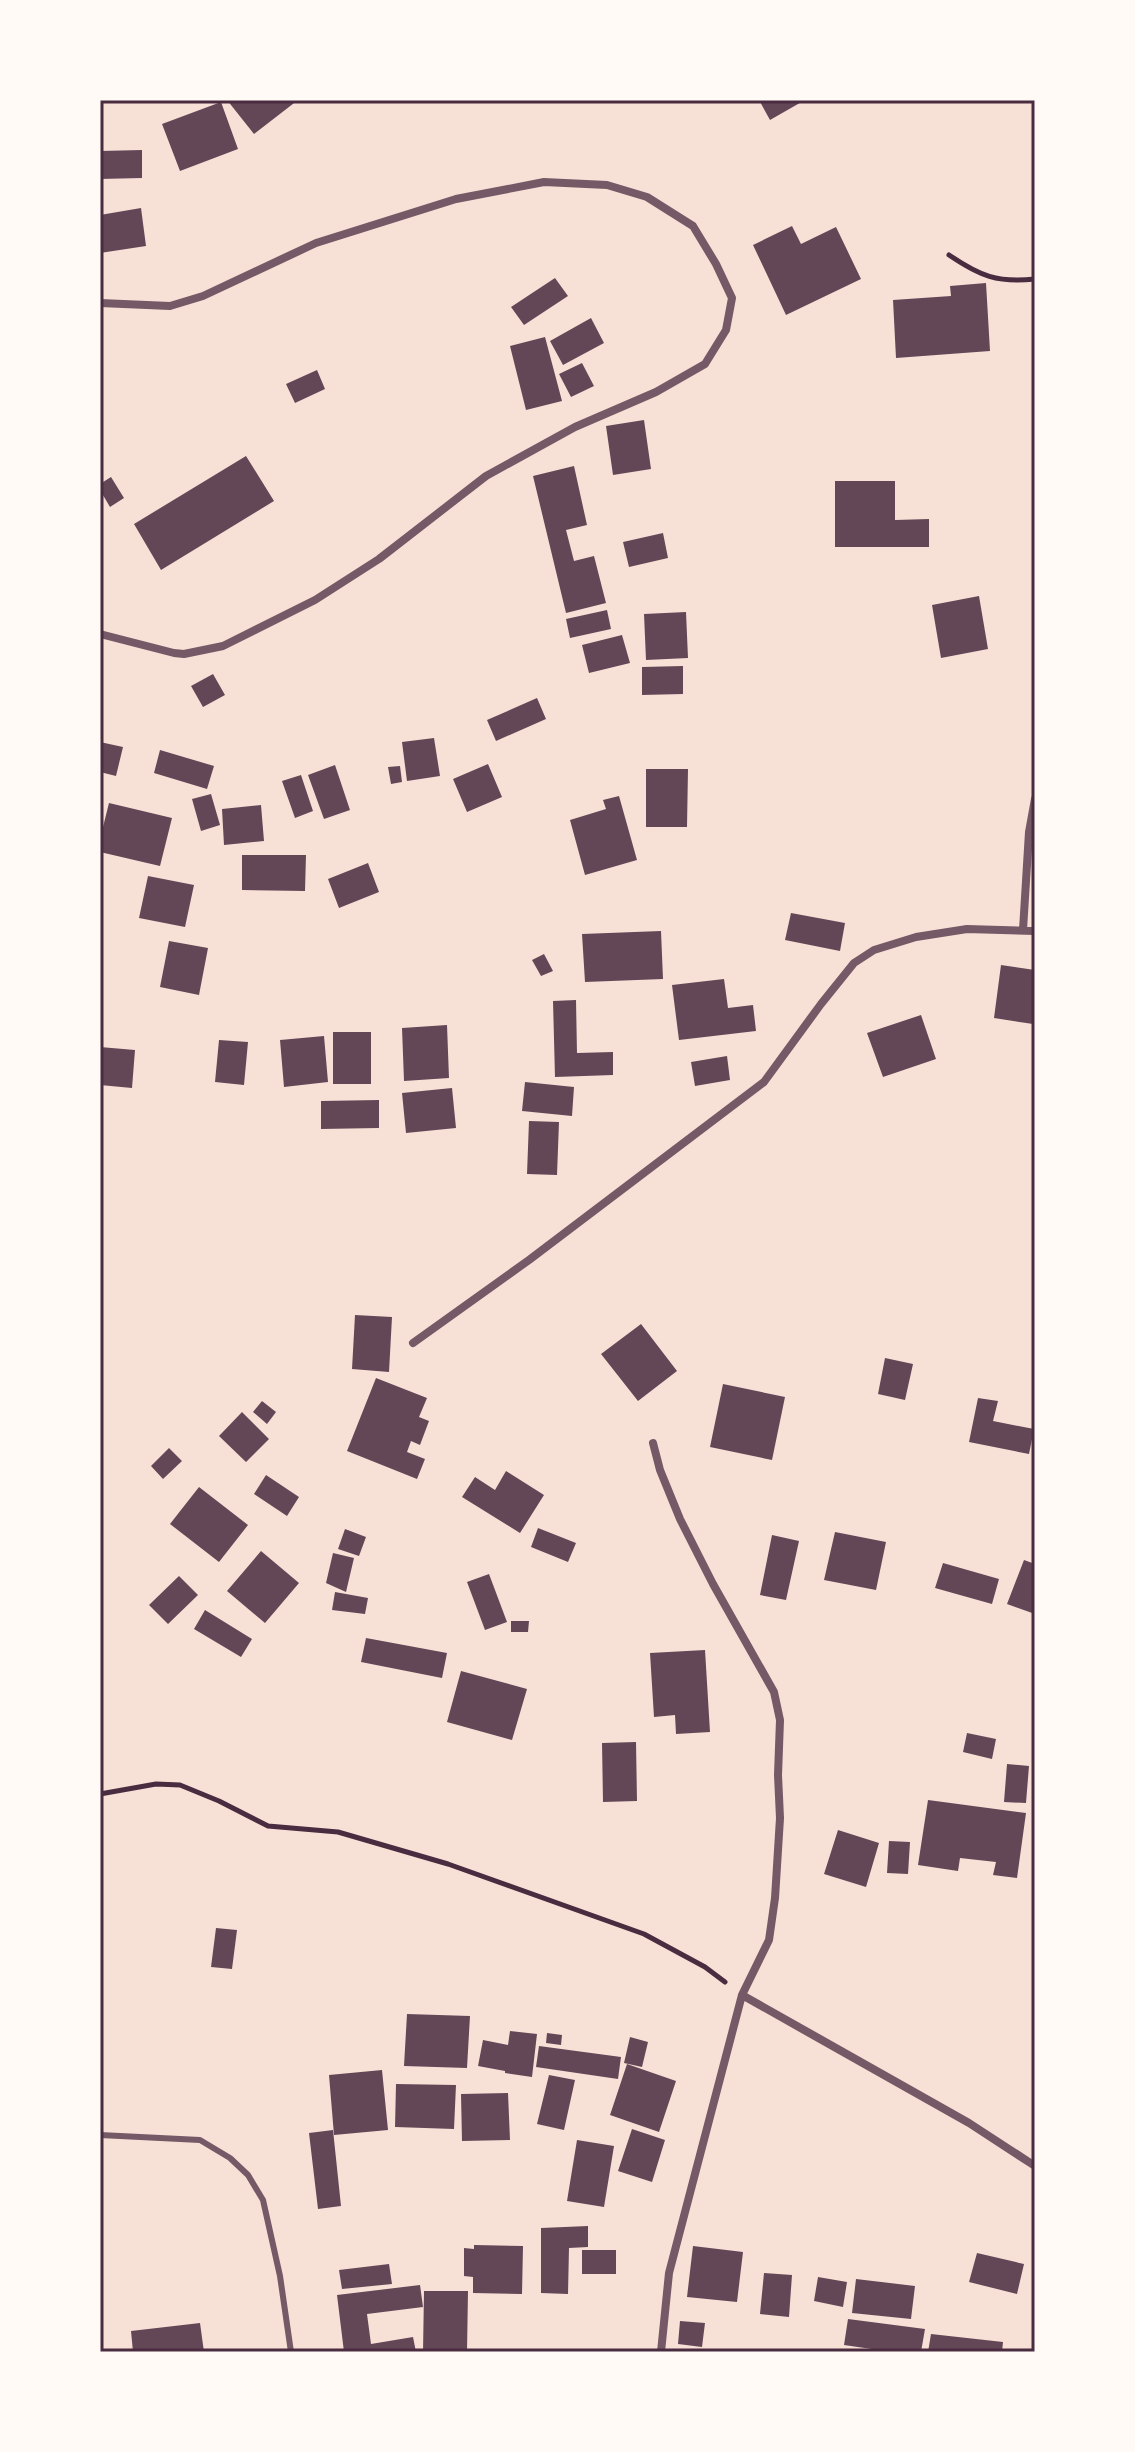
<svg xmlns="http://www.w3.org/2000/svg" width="1135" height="2452" font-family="Inter,sans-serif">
  <rect width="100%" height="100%" fill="#f7e1d7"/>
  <path fill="#644757" d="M227,100H298L254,134Z
    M759,100H805L770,120Z
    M221,102L238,149L180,171L162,124Z
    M142,150V178L100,179V151Z
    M141,208L146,246L100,253V215Z
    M792,226L801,244L836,227L861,279L786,315L753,245Z
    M555,278L568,296L524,325L511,307Z
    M986,283L990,351L896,358L893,300L951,296L950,286Z
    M591,318L604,343L563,365L550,341Z
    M545,337L562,401L526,410L510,346Z
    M582,363L594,386L571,397L559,374Z
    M317,370L325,389L295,403L286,384Z
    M644,420L651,469L613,475L606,426Z
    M246,456L274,501L161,570L134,524Z
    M574,466L587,525L566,530L574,561L594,556L606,603L566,613L533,476Z
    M111,477L124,498L110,507L100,490V484Z
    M835,481H895V520L929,519V547H835Z
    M663,533L668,558L629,567L623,542Z
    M979,596L988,649L941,658L932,605Z
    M607,610L611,629L570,638L566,619Z
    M686,612L688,658L646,660L644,614Z
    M622,635L630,663L589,673L582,645Z
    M683,666V694L642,695V667Z
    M213,674L225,695L203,707L191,686Z
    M537,698L546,719L496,741L487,720Z
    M434,738L440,776L407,781L402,742Z
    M100,742L123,747L116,776L100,772Z
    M160,750L214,766L207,789L154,773Z
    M488,764L502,797L467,812L453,779Z
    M335,765L350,810L324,819L308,775Z
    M400,766L402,782L391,784L388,767Z
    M646,769H688L687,827H646Z
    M301,775L313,811L295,818L282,781Z
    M211,794L220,825L201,831L192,799Z
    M619,796L637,860L585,875L570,820L606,809L603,800Z
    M109,803L172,818L160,866L100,852V839Z
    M261,805L264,841L224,845L222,809Z
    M242,855H306L305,891L242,890Z
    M368,863L379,892L339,908L328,879Z
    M148,876L194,885L185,927L139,918Z
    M791,913L845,923L840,951L785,940Z
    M661,931L663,979L585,982L582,934Z
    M169,941L208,948L199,995L160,987Z
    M544,954L553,971L541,976L532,960Z
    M1001,965L1035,970L1033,1024L994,1018Z
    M724,979L728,1008L753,1005L756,1031L679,1040L672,985Z
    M576,1000L577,1053L613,1052V1075L555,1077L553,1001Z
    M921,1015L936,1059L883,1077L867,1033Z
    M447,1025L449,1078L404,1081L402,1028Z
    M333,1032H371V1084H333Z
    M324,1036L328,1082L284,1087L280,1040Z
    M219,1040L248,1042L244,1085L215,1082Z
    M100,1047L135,1050L132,1088L100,1085Z
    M727,1056L730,1080L695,1086L691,1062Z
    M525,1082L574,1087L572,1116L522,1111Z
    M452,1088L456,1128L406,1133L402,1093Z
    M379,1100V1128L321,1129V1101Z
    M529,1121L559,1122L557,1175L527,1174Z
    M355,1315L392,1317L389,1372L352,1369Z
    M641,1324L677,1371L638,1401L601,1354Z
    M885,1358L913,1364L905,1400L878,1394Z
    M376,1378L427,1398L419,1417L429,1421L420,1445L411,1441L407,1452L425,1459L417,1479L347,1451Z
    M723,1384L785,1397L772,1460L710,1447Z
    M978,1398L998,1401L993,1421L1034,1429L1029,1454L969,1442Z
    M262,1401L276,1412L267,1424L253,1412Z
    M242,1412L269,1439L246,1462L219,1436Z
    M169,1448L182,1461L163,1479L151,1466Z
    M506,1471L544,1495L520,1533L462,1497L475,1477L495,1490Z
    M266,1475L299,1497L287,1516L254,1494Z
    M199,1487L248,1525L219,1562L170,1524Z
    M538,1528L576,1543L568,1562L531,1547Z
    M345,1529L366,1537L359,1556L338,1549Z
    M835,1532L886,1542L876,1590L824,1580Z
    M772,1535L799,1541L786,1600L760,1595Z
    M261,1551L299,1583L265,1623L227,1591Z
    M333,1553L354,1558L346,1592L326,1583Z
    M1024,1560L1035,1564V1614L1007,1604Z
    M943,1563L999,1579L992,1604L935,1588Z
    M489,1574L507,1622L485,1630L467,1582Z
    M179,1576L198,1595L168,1624L149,1605Z
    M335,1592L368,1598L365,1614L332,1610Z
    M205,1610L252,1639L241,1657L194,1629Z
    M511,1621H529L528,1632H511Z
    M366,1638L447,1653L442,1678L361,1662Z
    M705,1650L710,1732L676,1734L675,1715L654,1717L650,1653Z
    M461,1671L527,1689L512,1740L447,1722Z
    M967,1733L996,1739L992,1759L963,1752Z
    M636,1742L637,1801L603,1802L602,1743Z
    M1007,1764L1029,1766L1026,1803L1004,1802Z
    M928,1800L1026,1813L1017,1878L993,1875L996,1862L960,1858L958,1871L918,1865Z
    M838,1830L879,1843L866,1887L824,1874Z
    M889,1841L910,1842L908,1874L887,1873Z
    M216,1928L237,1930L232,1969L211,1967Z
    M407,2014L470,2016L467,2068L404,2066Z
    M510,2031L537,2034L532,2077L505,2073V2071L478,2066L483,2040L508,2045Z
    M547,2033L562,2035L561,2045L546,2043Z
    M630,2037L648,2042L642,2067L624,2063Z
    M539,2046L621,2057L618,2079L536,2067Z
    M627,2064L676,2081L659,2132L610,2115Z
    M382,2070L388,2130L334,2135L329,2075Z
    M549,2075L575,2080L564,2130L537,2124Z
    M396,2084L456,2085L454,2129L395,2127Z
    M508,2093L510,2140L462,2141L461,2094Z
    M632,2129L665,2140L652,2182L618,2171Z
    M333,2130L341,2206L318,2209L309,2133Z
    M577,2140L614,2146L604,2207L567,2201Z
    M588,2226V2247L569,2248L568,2294L541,2293V2228Z
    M474,2245L523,2246L522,2294L473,2293V2277L464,2276V2248L474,2249Z
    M693,2246L743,2252L737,2302L687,2297Z
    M582,2250H616V2274H582Z
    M977,2253L1024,2264L1017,2294L969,2282Z
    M389,2264L392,2284L342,2289L339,2270Z
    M764,2273L792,2275L789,2317L760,2314Z
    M818,2277L847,2282L843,2307L814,2301Z
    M856,2279L915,2286L911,2319L852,2313Z
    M420,2285L423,2307L367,2314L371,2344L413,2337L416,2352H344L337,2295Z
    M424,2291H468L467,2352H423Z
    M848,2319L925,2329L921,2352H892L844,2345Z
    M680,2321L705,2323L702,2347L678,2344Z
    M200,2323L204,2352H133L131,2331Z
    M931,2334L1003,2342L1002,2352H928Z"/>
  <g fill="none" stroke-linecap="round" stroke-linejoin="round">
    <path stroke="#4a2c40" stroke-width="5" d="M949,255C980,276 997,283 1035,279
      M100,1794L156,1784L180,1785L219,1801L268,1826L338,1832L448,1864L644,1934L705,1967L725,1982"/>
    <path stroke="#755966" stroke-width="6" d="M100,2135L200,2140L230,2158L248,2175L263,2200L280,2276L291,2352"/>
    <path stroke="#755966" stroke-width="8" d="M100,303L170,306L203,296L316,243L456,199L544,182L607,185L647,197L693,226L716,264L732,298L726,330L705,364L656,392L575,427L486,476L379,559L315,600L223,646L184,654L174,653L100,634
      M1023,930L1029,832L1035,799
      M413,1343L529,1260L764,1082L821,1004L854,963L874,950L916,937L967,929L1035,931
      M653,1443L660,1470L680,1519L713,1584L774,1692L780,1720L778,1775L780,1818L775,1898L769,1940L742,1995L669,2273L661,2352
      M742,1995L969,2123L1035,2166"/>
  </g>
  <rect width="1135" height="2452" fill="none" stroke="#fffaf5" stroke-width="204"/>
  <rect x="102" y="102" width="931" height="2248" fill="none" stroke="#4a2c40" stroke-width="3"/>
</svg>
